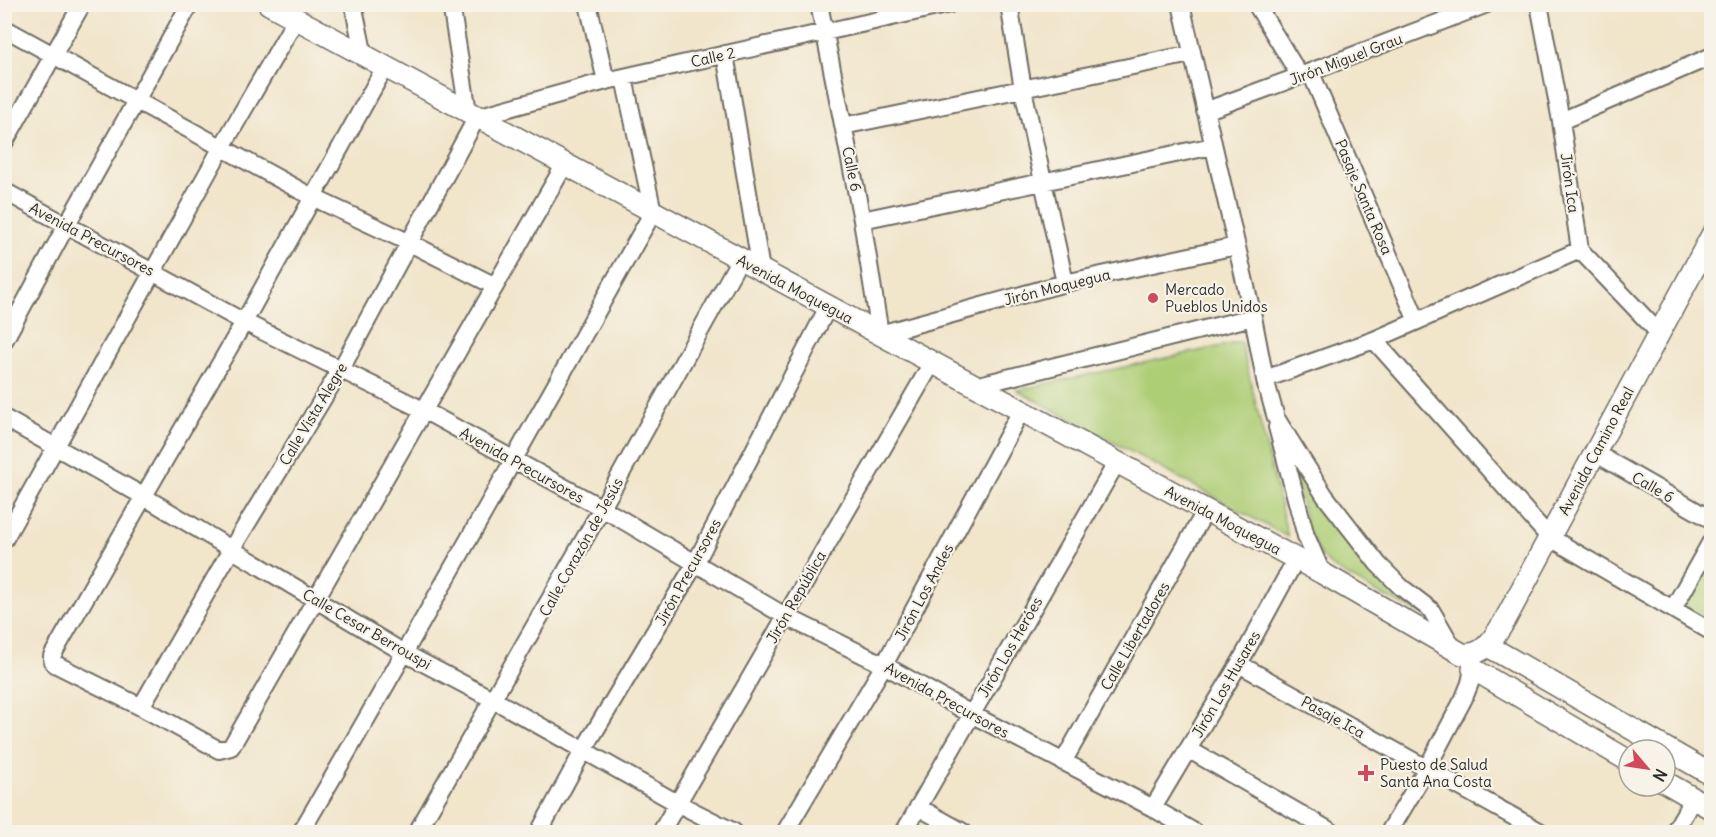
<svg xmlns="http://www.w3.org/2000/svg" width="1716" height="837" font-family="Delius,sans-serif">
  <rect width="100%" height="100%" fill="#f7f3e8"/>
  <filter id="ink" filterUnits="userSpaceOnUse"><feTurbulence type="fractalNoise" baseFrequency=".0167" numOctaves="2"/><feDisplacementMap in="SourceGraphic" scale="12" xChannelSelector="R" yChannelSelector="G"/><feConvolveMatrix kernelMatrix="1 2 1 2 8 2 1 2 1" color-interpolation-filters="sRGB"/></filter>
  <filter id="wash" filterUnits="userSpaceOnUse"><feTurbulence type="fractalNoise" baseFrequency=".008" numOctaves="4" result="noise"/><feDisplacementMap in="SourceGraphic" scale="24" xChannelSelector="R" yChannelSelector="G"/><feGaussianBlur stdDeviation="1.35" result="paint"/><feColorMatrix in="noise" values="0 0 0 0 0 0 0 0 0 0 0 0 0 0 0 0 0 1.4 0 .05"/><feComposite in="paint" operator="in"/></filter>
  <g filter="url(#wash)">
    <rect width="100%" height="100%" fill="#f1e5ca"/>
    <path fill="#aece76" stroke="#6c7c50" stroke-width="1.5" d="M1241,342L1288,537L1017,390Z
      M1297,467L1328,515L1358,552L1422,614L1374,591L1334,568L1321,556L1307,529L1294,470Z
      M1711,554V623L1689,610L1685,601Z"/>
  </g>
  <g filter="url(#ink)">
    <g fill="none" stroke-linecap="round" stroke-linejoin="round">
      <defs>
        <path id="minor" d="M353,4L364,56
          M451,4L468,112
          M588,4L606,81
          M819,4L862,220L880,334L1065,283L1236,246
          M1009,4L1023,89L1065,283
          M1181,4L1253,317L1267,390
          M1256,4L1300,76
          M1539,4L1561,121L1580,250L1659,333
          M4,28L312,197L408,242L495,286
          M725,54L761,270
          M385,67L244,322L52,656V661L55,664L141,707L219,750L231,747L565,164
          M1311,73L1417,321
          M1205,111L1300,76L1487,4
          M1561,121L1712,56
          M843,126L1191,54
          M4,143L82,4
          M4,191L244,322L425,411L602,508L785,616L884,665L971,714L1153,808L1194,832
          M862,220L1213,146
          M1374,340L1549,537L1712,632
          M4,341L66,226L190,4
          M975,386L1253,317
          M4,418L143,496L406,654L494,700L677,803L734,832
          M1277,427L1306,536L1322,573
          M1595,453L1712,520
          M4,540L222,147L296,19
          M1673,609L1712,540
          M1453,648L1431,610L1401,587L1378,564L1325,496L1276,418L1265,379L1374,340L1580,250
          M1239,664L1541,832
          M141,707L231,550L341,369L477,117L606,81L950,4
          M1188,749L1332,832
          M1063,762L1206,510
          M918,807L963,832
          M1153,808L1239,664L1296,559
          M301,832C421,627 536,419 653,212L624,78
          M417,832L602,508L740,259
          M539,832L583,751L695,564L828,307
          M661,832L932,363
          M785,832L884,665L1021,411
          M904,832L1117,462
          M1389,832L1426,770L1464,698L1470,683L1473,669L1470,659
          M1674,832L1693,799"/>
        <path id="major" d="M269,4L1322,573L1462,654C1484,657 1493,639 1504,622L1712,235
          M1488,646L1712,775
          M1473,669L1629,761
          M1665,782L1712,809"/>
      </defs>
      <use href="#minor" stroke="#706c63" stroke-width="20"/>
      <use href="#major" stroke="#706c63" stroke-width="24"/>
      <use href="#minor" stroke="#fff" stroke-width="16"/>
      <use href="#major" stroke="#fff" stroke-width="21"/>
    </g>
  </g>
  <g fill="#d1495b" stroke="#f7f3e8" stroke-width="2">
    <circle cx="1153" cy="298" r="6"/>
    <path d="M1363 764h6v6h6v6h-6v6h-6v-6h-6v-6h6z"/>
  </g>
  <g text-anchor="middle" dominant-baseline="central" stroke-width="4.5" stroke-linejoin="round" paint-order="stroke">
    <g font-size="15" fill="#2b2b2b" stroke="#f7f3e8">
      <text transform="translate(713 57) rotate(-13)">Calle 2</text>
      <text transform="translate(1346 59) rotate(-21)">Jirón Miguel Grau</text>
      <text transform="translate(852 169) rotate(78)">Calle 6</text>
      <text transform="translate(1570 183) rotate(82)">Jirón Ica</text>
      <text transform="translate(1364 197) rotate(67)">Pasaje Santa Rosa</text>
      <text transform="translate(92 239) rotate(28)">Avenida Precursores</text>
      <text transform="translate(1057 287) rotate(-14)">Jirón Moquegua</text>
      <text transform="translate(795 289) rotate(28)">Avenida Moquegua</text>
      <text transform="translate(313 414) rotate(-59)">Calle Vista Alegre</text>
      <text transform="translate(1596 451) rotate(-62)">Avenida Camino Real</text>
      <text transform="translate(522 465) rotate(29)">Avenida Precursores</text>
      <text transform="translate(1653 487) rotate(30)">Calle 6</text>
      <text transform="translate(1223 520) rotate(28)">Avenida Moquegua</text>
      <text transform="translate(581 547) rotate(-61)">Calle Corazón de Jesús</text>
      <text transform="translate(688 572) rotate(-61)">Jirón Precursores</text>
      <text transform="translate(924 592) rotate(-62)">Jirón Los Andes</text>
      <text transform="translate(796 597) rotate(-60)">Jirón República</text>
      <text transform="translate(367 629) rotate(30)">Calle Cesar Berrouspi</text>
      <text transform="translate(1135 636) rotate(-60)">Calle Libertadores</text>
      <text transform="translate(1010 647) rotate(-60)">Jirón Los Heróes</text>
      <text transform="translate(1226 684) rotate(-60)">Jirón Los Husares</text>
      <text transform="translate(947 700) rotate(29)">Avenida Precursores</text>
      <text transform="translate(1333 717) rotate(29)">Pasaje Ica</text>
    </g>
    <g font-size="15" fill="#2b2b2b" stroke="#f7f3e8" text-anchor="start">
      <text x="1165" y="289">Mercado<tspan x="1165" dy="17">Pueblos Unidos</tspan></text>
      <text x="1380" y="764">Puesto de Salud<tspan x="1380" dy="17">Santa Ana Costa</tspan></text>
    </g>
  </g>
  <rect width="1716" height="837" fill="none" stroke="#f7f3e8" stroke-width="24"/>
  <g transform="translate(1647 768) rotate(119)"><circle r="28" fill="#f7f3e8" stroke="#a5a39c" stroke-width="1.5"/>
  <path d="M0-4.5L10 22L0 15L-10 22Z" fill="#d1495b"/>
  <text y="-9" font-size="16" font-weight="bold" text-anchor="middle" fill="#2b2b2b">N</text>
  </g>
</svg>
